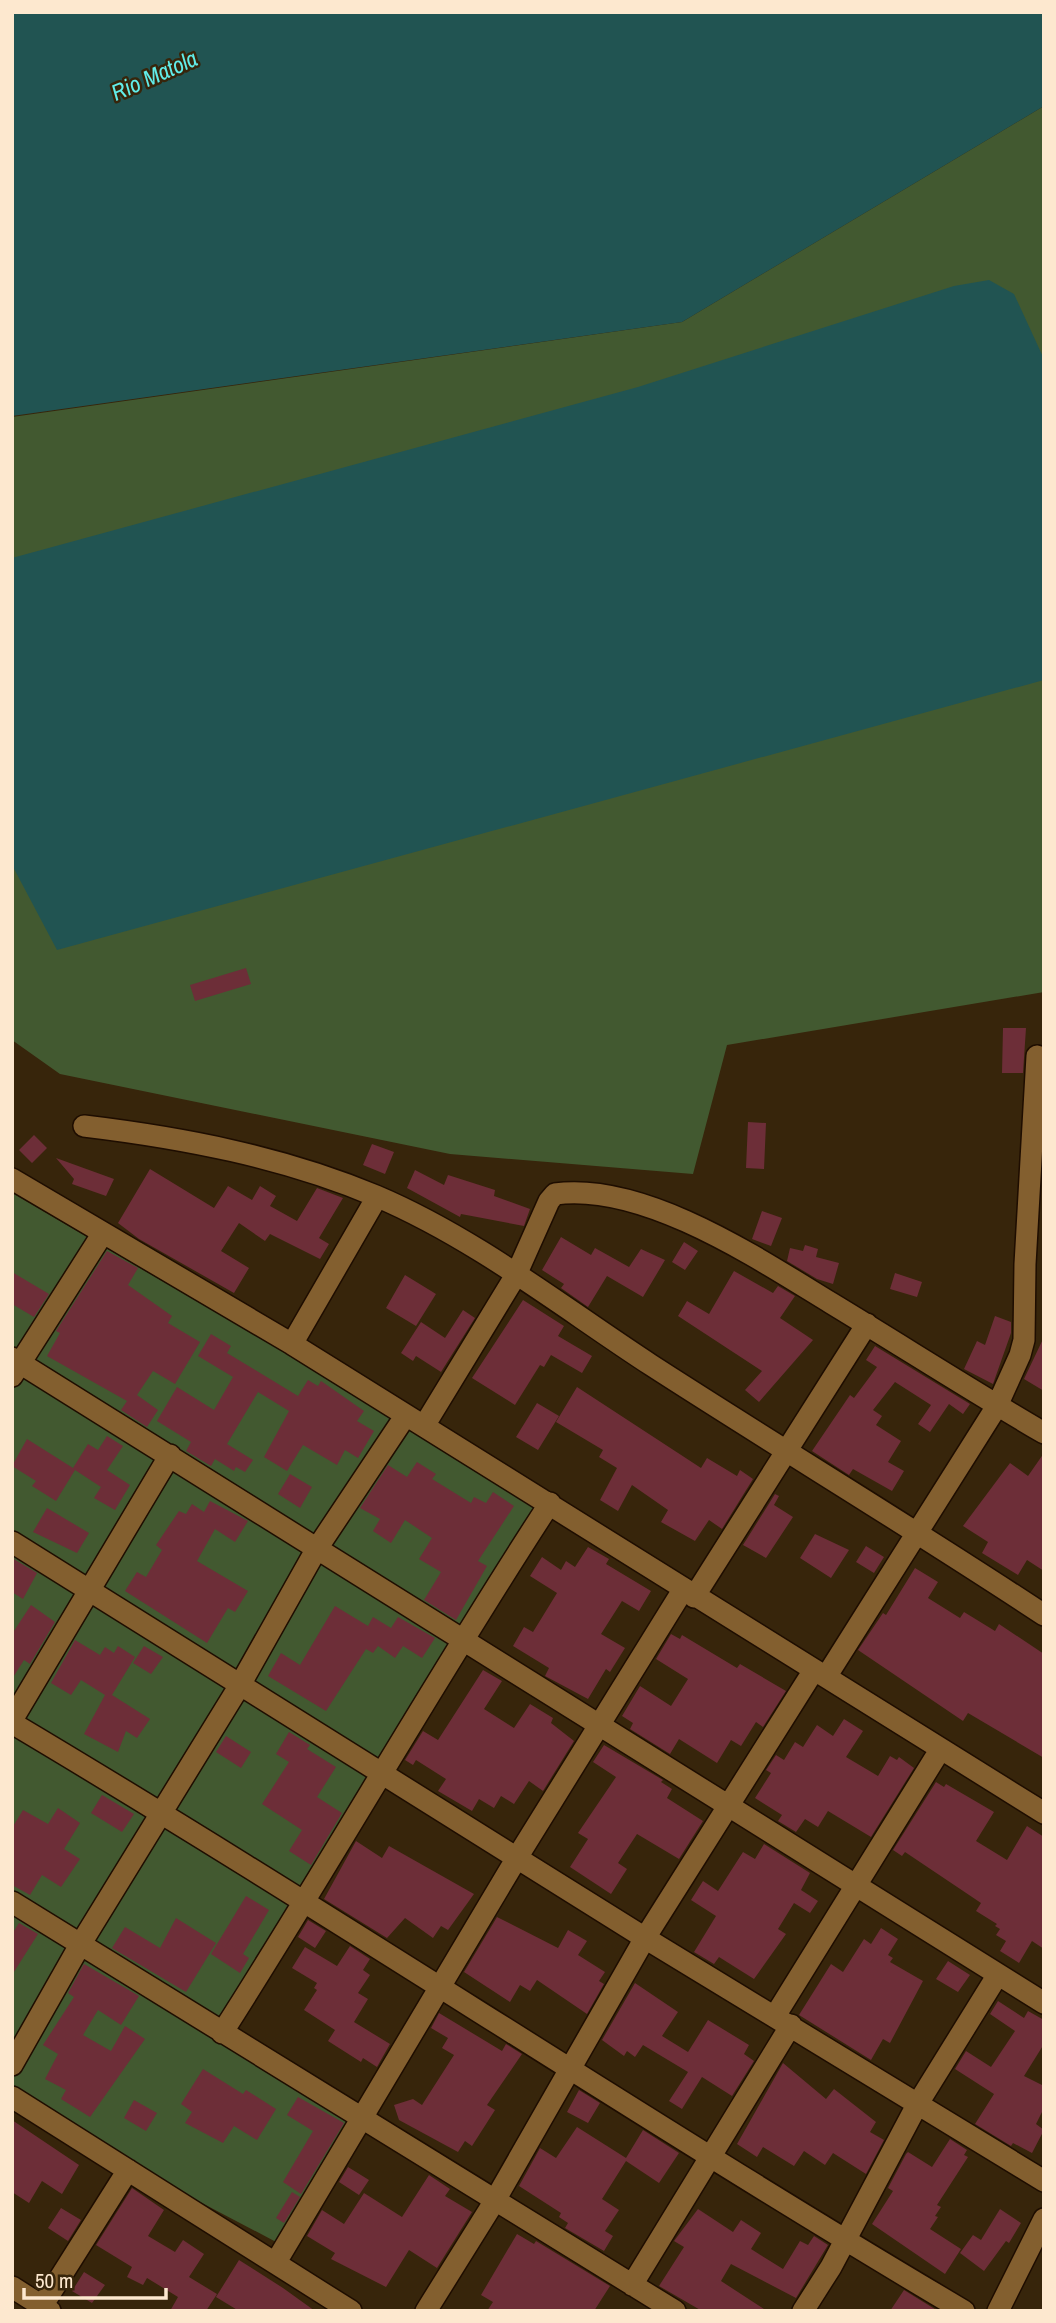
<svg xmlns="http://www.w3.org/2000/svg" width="1056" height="2323" font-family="'Archivo Narrow',sans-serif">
  <rect width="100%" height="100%" fill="#37250b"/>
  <path fill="#425930" d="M1044,106V992L727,1045L693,1174L450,1154L60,1074L12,1040V417L682,322Z
    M12,1193L542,1503L228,2034L354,2121L278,2243L12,2103Z"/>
  <path fill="#215452" d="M12,12H1044V106L682,322L12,416Z
    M989,280L1014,294L1044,359V680L57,950L12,865V558L638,387L954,286Z"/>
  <path fill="#6d2e38" d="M246,968L251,984L195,1001L190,985Z
    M1003,1028H1026L1023,1073H1002Z
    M748,1122L766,1123L764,1169L746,1168Z
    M34,1135L47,1148L32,1163L19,1150Z
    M372,1144L394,1152L385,1174L363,1165Z
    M56,1158L114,1179L106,1196L72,1184L74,1179Z
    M150,1169L214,1208L228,1186L252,1200L260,1186L276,1196L270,1206L297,1221L317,1188L343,1198L319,1238L329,1244L320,1259L270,1234L265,1241L239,1223L221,1251L249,1268L234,1293L139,1239L118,1223Z
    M415,1170L444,1185L448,1175L495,1190L494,1196L530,1209L524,1226L461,1214L460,1217L407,1188Z
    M762,1211L782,1218L771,1246L752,1239Z
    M561,1237L591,1255L595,1248L629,1267L641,1249L665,1260L643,1297L607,1276L588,1307L561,1288L564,1284L542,1270Z
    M684,1242L698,1251L685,1270L672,1262Z
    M805,1245L818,1249L816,1257L839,1263L833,1284L817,1279L787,1261L790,1248L803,1251Z
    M107,1251L138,1268L128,1285L172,1316L168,1323L200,1342L175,1384L153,1371L137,1395L158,1410L147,1427L121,1410L127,1401L47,1356L60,1333L56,1331Z
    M734,1271L773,1293L778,1286L795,1296L780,1318L813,1340L759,1402L745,1390L762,1371L678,1316L687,1301L709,1314Z
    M12,1272L49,1294L34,1317L12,1304Z
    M895,1273L922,1282L917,1297L890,1289Z
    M405,1275L436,1294L416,1326L386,1308Z
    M523,1300L564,1326L558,1336L592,1356L582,1373L551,1355L544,1367L540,1365L515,1405L472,1378Z
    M463,1310L475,1318L441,1372L416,1356L413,1361L401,1353L421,1322L445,1338Z
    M995,1316L1011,1322V1333L993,1384L964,1369L977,1341L985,1345Z
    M211,1334L231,1346L227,1353L298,1396L308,1380L318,1386L321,1381L364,1411L357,1421L374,1431L358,1458L345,1450L337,1465L303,1445L287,1471L264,1457L289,1411L258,1392L227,1444L253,1460L245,1472L236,1467L234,1471L215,1459L211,1466L186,1451L191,1442L157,1421L177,1387L214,1410L233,1377L198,1356Z
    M1044,1337V1391L1024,1379Z
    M875,1346L970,1404L963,1414L949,1404L930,1432L918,1424L931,1405L895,1382L873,1410L882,1416L876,1425L901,1441L888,1462L904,1471L892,1491L853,1469L849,1475L812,1451L850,1395L854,1398L877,1367L866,1360Z
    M577,1387L701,1468L707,1458L737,1476L740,1470L753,1479L722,1529L709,1520L695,1541L661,1522L668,1510L632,1485L618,1511L600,1500L617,1468L599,1457L603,1450L556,1422Z
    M537,1403L559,1416L538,1450L516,1437Z
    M107,1436L123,1446L107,1470L130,1485L115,1510L94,1498L101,1487L75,1470L56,1501L32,1486L36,1481L12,1466L27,1439L73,1468L88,1444L98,1450Z
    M1044,1453V1571L1027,1560L1018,1575L982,1553L988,1542L963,1526L1010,1463L1028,1476Z
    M417,1462L436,1474L432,1479L471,1503L474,1497L486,1503L493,1492L514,1506L478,1561L487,1566L456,1620L424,1600L441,1572L419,1559L432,1538L405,1520L391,1543L373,1531L380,1519L360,1508L388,1465L407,1477Z
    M290,1474L312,1487L300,1508L278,1494Z
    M775,1494L779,1496L774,1505L793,1517L766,1558L743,1545Z
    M210,1501L248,1521L235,1542L215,1529L197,1561L248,1591L235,1612L228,1608L207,1643L125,1591L137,1572L146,1577L162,1550L156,1545L179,1511L186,1514L192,1504L204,1512Z
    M47,1508L89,1533L77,1553L33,1532Z
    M815,1534L849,1550L831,1578L800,1558Z
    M866,1546L884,1557L874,1573L856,1562Z
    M588,1547L609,1559L606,1564L651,1591L639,1611L622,1601L601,1634L625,1648L610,1672L606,1669L588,1699L545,1676L549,1668L513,1646L524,1627L533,1632L557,1593L530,1576L542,1557L561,1570L566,1561L575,1567Z
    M12,1558L37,1573L23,1599L12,1592Z
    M915,1568L938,1582L928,1598L960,1618L964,1612L995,1631L999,1624L1044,1654V1758L968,1713L963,1721L858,1650L883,1613L886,1615Z
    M31,1605L55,1622L30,1664L24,1660L12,1679V1634Z
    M335,1606L368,1626L373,1617L391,1628L398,1617L435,1638L422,1658L403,1646L395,1658L378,1646L373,1653L366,1649L326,1711L268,1676L281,1653L300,1665Z
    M671,1634L680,1639L682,1635L737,1668L740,1664L786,1691L763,1727L756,1722L741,1746L731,1740L717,1763L679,1739L670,1754L630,1729L633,1723L622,1716L640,1686L671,1706L688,1679L656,1659Z
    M75,1640L100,1655L105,1647L114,1653L118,1646L135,1657L112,1695L150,1719L137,1738L126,1731L118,1752L84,1734L105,1695L81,1680L71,1695L51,1683Z
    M144,1646L163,1657L151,1674L133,1663Z
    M483,1670L502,1681L484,1709L514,1728L530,1704L553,1718L551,1723L574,1741L543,1791L529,1781L514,1804L501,1796L494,1808L479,1799L472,1811L438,1791L446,1779L416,1760L413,1765L405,1760L423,1731L438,1740Z
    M844,1719L863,1731L846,1757L878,1776L890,1756L897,1760L899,1757L914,1768L871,1837L828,1811L818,1827L805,1819L796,1832L778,1821L782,1815L755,1798L771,1773L766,1770L776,1755L784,1760L795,1742L803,1747L817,1725L833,1736Z
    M289,1732L310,1745L307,1749L336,1767L317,1797L342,1813L311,1865L289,1851L302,1830L262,1804L289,1762L276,1754Z
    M226,1736L251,1752L241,1768L216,1752Z
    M604,1745L663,1780L661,1782L672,1789L667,1798L703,1821L679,1859L637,1834L618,1863L627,1869L611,1894L570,1867L588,1839L578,1833L616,1777L593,1762Z
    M936,1782L944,1787L946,1784L994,1812L976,1841L1007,1860L1027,1826L1044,1837V1949L1032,1941L1019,1963L1000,1951L1006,1941L996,1935L1000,1929L995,1926L997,1924L976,1911L981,1903L905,1852L902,1856L893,1850Z
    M102,1795L134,1814L122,1832L91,1813Z
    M58,1808L80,1823L64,1849L80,1859L61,1887L42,1875L30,1895L12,1885V1828L23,1810L48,1824Z
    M356,1841L382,1858L389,1846L474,1894L448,1930L441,1926L433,1938L405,1918L387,1938L324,1899Z
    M764,1844L810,1873L801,1890L818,1901L810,1913L794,1903L778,1929L786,1934L754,1979L719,1957L714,1964L694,1952L716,1916L691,1900L703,1881L718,1891L743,1852L755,1859Z
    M246,1896L269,1910L243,1954L249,1958L240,1973L211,1954Z
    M497,1917L558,1948L568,1930L587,1941L578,1955L605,1972L599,1981L604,1984L587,2014L537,1980L530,1991L520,1985L510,2002L464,1972Z
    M176,1918L216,1943L186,1992L112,1948L125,1927L160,1948Z
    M308,1920L326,1931L315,1948L298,1937Z
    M19,1923L38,1934L12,1975V1934Z
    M881,1928L898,1939L888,1955L893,1958L890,1962L923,1981L890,2043L883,2039L871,2060L799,2015L831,1964L843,1972L864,1939L871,1944Z
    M350,1946L370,1959L363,1970L370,1975L358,1993L368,1999L354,2022L390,2044L377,2067L363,2058L361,2062L328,2041L335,2030L304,2010L317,1990L314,1988L317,1983L292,1968L305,1947L337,1966Z
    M948,1961L970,1975L958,1992L936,1979Z
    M84,1964L139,1996L121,2025L98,2010L83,2035L111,2051L125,2026L145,2039L90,2117L61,2099L66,2090L45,2079L58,2054L43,2045L74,1997L68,1993Z
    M635,1983L678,2012L662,2036L688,2052L708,2020L749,2045L744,2054L754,2061L732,2096L702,2077L682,2109L669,2101L688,2072L643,2045L635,2057L627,2051L624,2056L602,2040Z
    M998,2001L1024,2018L1028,2011L1044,2020V2044L1024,2076L1044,2086V2108L1036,2124L1044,2130L1032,2153L1013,2143L1011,2146L975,2124L994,2094L955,2069L966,2051L991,2067L1015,2031L990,2014Z
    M439,2013L502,2051L506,2044L522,2054L487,2105L495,2110L472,2146L465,2141L458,2152L399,2120L394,2105L413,2099L422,2105L454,2055L442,2048L448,2038L431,2028Z
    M783,2063L826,2099L834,2089L876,2122L870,2132L884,2140L866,2174L833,2153L825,2165L804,2151L794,2166L763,2147L757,2157L737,2144Z
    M203,2069L243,2094L246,2090L276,2109L257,2140L234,2126L223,2143L185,2123L192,2112L181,2104Z
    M579,2090L600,2103L588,2123L567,2112Z
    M298,2097L344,2123L301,2194L283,2182L313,2131L287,2115Z
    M134,2100L157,2113L146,2131L124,2118Z
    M12,2120L79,2165L62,2194L42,2181L29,2203L12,2192Z
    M577,2127L626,2158L643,2130L679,2153L659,2183L626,2161L602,2199L619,2210L605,2231L613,2236L604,2251L565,2228L568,2223L559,2217L561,2213L519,2186L540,2148L556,2158Z
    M950,2139L967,2150L964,2155L968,2157L937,2205L941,2207L935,2216L938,2217L930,2229L961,2249L945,2274L872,2224L893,2191L888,2188L906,2154L908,2152L932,2167Z
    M348,2167L369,2180L359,2195L339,2182Z
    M429,2175L450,2189L445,2196L472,2212L437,2268L409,2250L386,2287L331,2259L335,2253L307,2236L322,2210L344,2224L364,2193L402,2217Z
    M132,2188L164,2210L148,2236L175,2252L183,2240L204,2254L189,2277L217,2294L206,2311H170L178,2297L147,2278L143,2285L127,2277L132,2267L96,2245Z
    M292,2192L300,2197L284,2223L276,2218Z
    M61,2208L81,2220L68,2241L48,2228Z
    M698,2209L733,2232L741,2220L761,2233L751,2249L783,2269L800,2241L808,2245L814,2236L828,2245L796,2298L731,2264L721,2281L767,2311H702L659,2286L684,2247L674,2241Z
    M1000,2209L1021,2223L1009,2243L1006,2241L984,2271L960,2253L973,2235L981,2240Z
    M517,2234L534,2244L536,2241L610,2286L594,2311H487L493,2302L481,2295Z
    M239,2260L283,2288L315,2311H239L216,2297Z
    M84,2272L105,2285L92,2303L72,2291Z
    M904,2290L938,2311H890Z"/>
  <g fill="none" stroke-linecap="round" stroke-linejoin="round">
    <defs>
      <path id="minor" d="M84,1126C184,1138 283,1157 376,1196C475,1238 562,1307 651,1365C781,1449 914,1529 1044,1615
        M12,1179L292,1344L1044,1813
        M292,1344L377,1197
        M12,1358L1044,2003
        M12,1376L103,1233
        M424,1426L516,1275L549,1201L555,1194C644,1182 757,1258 831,1303C902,1346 972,1391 1044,1433
        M12,1542L645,1938L1044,2181
        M694,1597L867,1324
        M826,1677L997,1406L1020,1355L1024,1340L1025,1264L1037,1056
        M12,1720L170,1455
        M12,1723C333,1914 643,2121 964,2311
        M12,1902L675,2311
        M775,2016L940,1750
        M222,2033C334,1858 436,1677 550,1503
        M12,2065L80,1945L240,1685L316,1550L406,1415
        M12,2097L351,2311
        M276,2262L518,1856L683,1590
        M632,2285L791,2025
        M12,2287L50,2311
        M39,2311L128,2170
        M426,2311L494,2202L645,1938L814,1670
        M803,2311L831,2267L917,2105L997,1976
        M998,2311L1044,2219"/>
    </defs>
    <use href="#minor" stroke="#1e0d00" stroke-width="24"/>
    <use href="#minor" stroke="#835f2f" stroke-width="21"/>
  </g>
  <g text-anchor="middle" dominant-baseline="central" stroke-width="5" stroke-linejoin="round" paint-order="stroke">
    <g font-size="23" font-style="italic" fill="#61edea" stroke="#37250b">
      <text transform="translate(154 75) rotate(-24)">Rio Matola</text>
    </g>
  </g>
  <rect width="1056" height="2323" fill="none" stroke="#fde8cf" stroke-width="28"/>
  <path d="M24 2288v10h142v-10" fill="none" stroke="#fde8cf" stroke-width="3.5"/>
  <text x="35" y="2288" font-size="21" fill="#fde8cf" stroke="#37250b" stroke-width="5" paint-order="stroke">50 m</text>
</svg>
